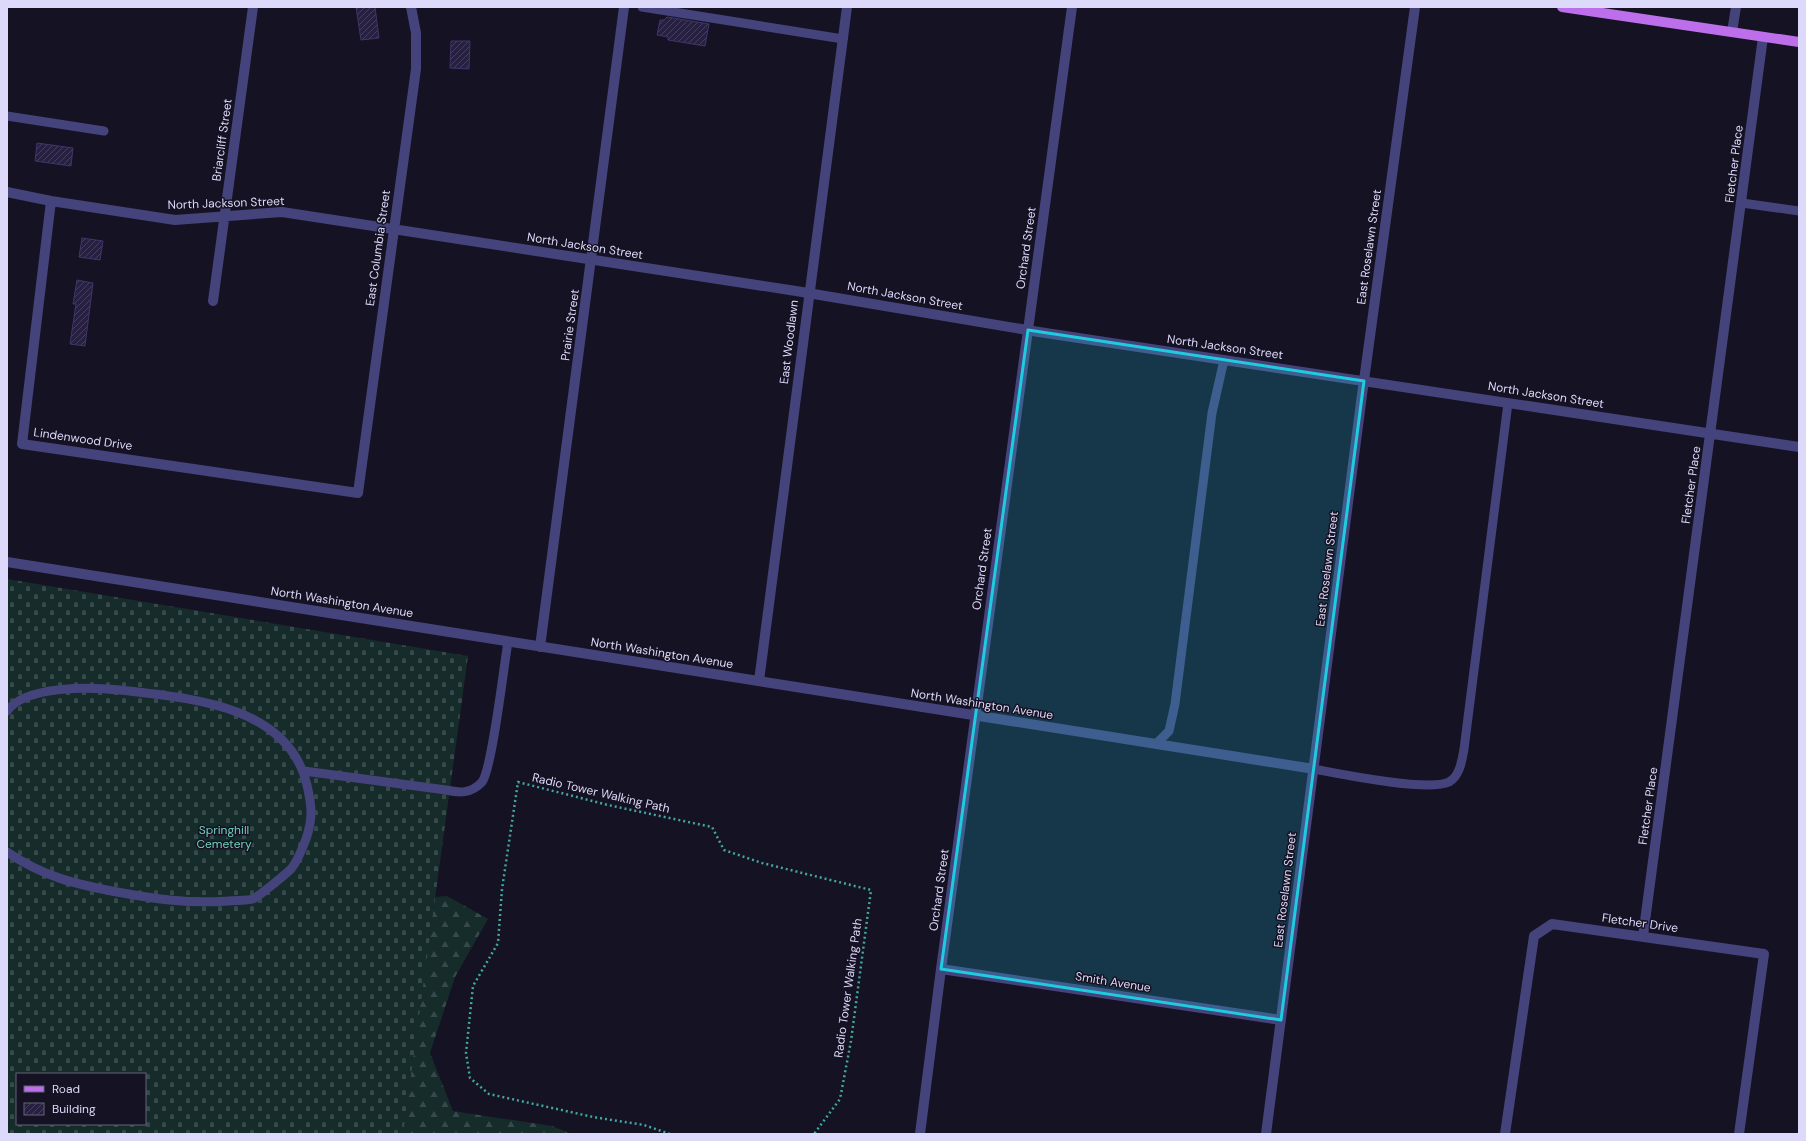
<svg xmlns="http://www.w3.org/2000/svg" width="1806" height="1141" font-family="'DM Sans',sans-serif">
  <defs>
    <pattern id="forest-firs" width="22" height="20" patternUnits="userSpaceOnUse"><rect width="22" height="20" fill="#152c2b"/><path d="M5 1l3.5 6h-7zM16 11l3.5 6h-7z" fill="#374a4b"/></pattern>
    <pattern id="cemetery-stones" width="16" height="16" patternUnits="userSpaceOnUse"><rect width="16" height="16" fill="#152c2b"/><path d="M2 7V4a2 2 0 0 1 4 0v3zM10 15v-3a2 2 0 0 1 4 0v3z" fill="#374a4b"/></pattern>
    <pattern id="building-hatch" width="6" height="6" patternUnits="userSpaceOnUse"><rect width="6" height="6" fill="#272041"/><path d="M-1 1l2-2M0 6l6-6M5 7l2-2" fill="none" stroke="#46405d"/></pattern>
  </defs>
  <rect width="100%" height="100%" fill="#151223"/>
  <path fill="url(#forest-firs)" d="M447,896L488,919L455,977L430,1053L453,1111L552,1126L572,1134H7V1071L17,1074V1124H145L379,902Z"/>
  <path fill="url(#cemetery-stones)" fill-rule="evenodd" d="M7,579L468,656L403,1134H7ZM17,1074H145V1124H17Z"/>
  <path fill="url(#building-hatch)" stroke="#40356a" d="M356,7H375L379,38L361,40Z
    M667,17L709,24L705,46L668,40V37L657,35L660,20H664Z
    M451,41H470L469,69L450,68Z
    M37,143L73,148L71,166L35,161Z
    M82,238L103,241L100,260L79,257Z
    M77,280L93,283L85,346L70,344L76,304H73Z"/>
  <g fill="none" stroke-linecap="round" stroke-linejoin="round">
    <path stroke="#40a7a1" stroke-width="2.5" stroke-dasharray="2 3" stroke-linecap="butt" d="M670,1134L644,1125L593,1117L489,1094L470,1078L466,1053L473,986L498,943L502,889L518,782L608,805L712,827L724,850L762,863L871,890L851,1041L840,1099L814,1134"/>
    <path stroke="#45437b" stroke-width="9" d="M642,7L843,39
      M7,116L104,131
      M1742,203L1799,211
      M7,711C26,685 91,687 120,690C188,698 288,704 307,785C312,807 313,818 306,839C302,849 298,861 291,869C287,873 258,897 253,899C246,901 235,900 228,901C189,904 155,899 117,892C75,884 44,877 7,852
      M1156,744L1169,731L1175,704L1212,413L1224,360
      M1314,769C1341,774 1427,792 1449,782C1460,776 1462,760 1464,749L1508,403
      M304,771L446,790C459,793 471,794 482,782C492,770 504,664 508,642"/>
    <path stroke="#45437b" stroke-width="10" d="M1732,32L1736,7
      M7,192L51,201L175,220L282,212L796,291L1039,332L1799,447
      M51,201L22,444L358,493L416,69V33L411,7
      M213,301L253,7
      M7,562L1314,769
      M540,647L624,7
      M759,681L847,7
      M1643,936L1763,37
      M941,969L1281,1020
      M920,1134L941,969L1072,7
      M1266,1134L1362,395L1415,7
      M1505,1134L1534,936L1552,924L1764,954L1739,1134"/>
    <path stroke="#bd6feb" stroke-width="10" d="M1562,7L1799,42"/>
  </g>
  <path fill="#1fccdf" fill-opacity="0.2" stroke="#1fccdf" stroke-width="3" stroke-linejoin="round" d="M1028,330L1364,381L1281,1020L941,969Z"/>
  <g text-anchor="middle" dominant-baseline="central" stroke-width="3" stroke-linejoin="round" paint-order="stroke">
    <g font-size="12" fill="#ddd9fa" stroke="#151223">
      <text transform="translate(222 140) rotate(-82)">Briarcliff Street</text>
      <text transform="translate(1734 164) rotate(-83)">Fletcher Place</text>
      <text transform="translate(226 203) rotate(-2)">North Jackson Street</text>
      <text transform="translate(585 246) rotate(9)">North Jackson Street</text>
      <text transform="translate(1369 247) rotate(-82)">East Roselawn Street</text>
      <text transform="translate(378 248) rotate(-82)">East Columbia Street</text>
      <text transform="translate(1026 248) rotate(-82)">Orchard Street</text>
      <text transform="translate(905 296) rotate(10)">North Jackson Street</text>
      <text transform="translate(570 325) rotate(-82)">Prairie Street</text>
      <text transform="translate(789 342) rotate(-83)">East Woodlawn</text>
      <text transform="translate(1225 347) rotate(8)">North Jackson Street</text>
      <text transform="translate(1546 395) rotate(9)">North Jackson Street</text>
      <text transform="translate(83 439) rotate(8)">Lindenwood Drive</text>
      <text transform="translate(1691 485) rotate(-82)">Fletcher Place</text>
      <text transform="translate(982 569) rotate(-82)">Orchard Street</text>
      <text transform="translate(1327 569) rotate(-83)">East Roselawn Street</text>
      <text transform="translate(342 602) rotate(9)">North Washington Avenue</text>
      <text transform="translate(662 653) rotate(9)">North Washington Avenue</text>
      <text transform="translate(982 704) rotate(9)">North Washington Avenue</text>
      <text transform="translate(601 793) rotate(13)">Radio Tower Walking Path</text>
      <text transform="translate(1648 806) rotate(-82)">Fletcher Place</text>
      <text transform="translate(939 890) rotate(-82)">Orchard Street</text>
      <text transform="translate(1285 890) rotate(-83)">East Roselawn Street</text>
      <text transform="translate(1640 923) rotate(8)">Fletcher Drive</text>
      <text transform="translate(1113 982) rotate(9)">Smith Avenue</text>
      <text transform="translate(848 988) rotate(-82)">Radio Tower Walking Path</text>
    </g>
    <g font-size="12" fill="#6ed0b8" stroke="#151223">
      <text x="224" y="830">Springhill<tspan x="224" dy="14">Cemetery</tspan></text>
    </g>
  </g>
  <rect width="1806" height="1141" fill="none" stroke="#ddd9fa" stroke-width="16"/>
  <rect x="16" y="1073" width="130" height="52" fill="#151223" stroke="#656279"/>
  <rect x="24" y="1086" width="20" height="6" fill="#bd6feb" stroke="#656279"/>
  <text x="52" y="1093" font-size="12" fill="#ddd9fa">Road</text>
  <rect x="24" y="1103" width="20" height="12" fill="url(#building-hatch)" stroke="#656279"/>
  <text x="52" y="1113" font-size="12" fill="#ddd9fa">Building</text>
</svg>
